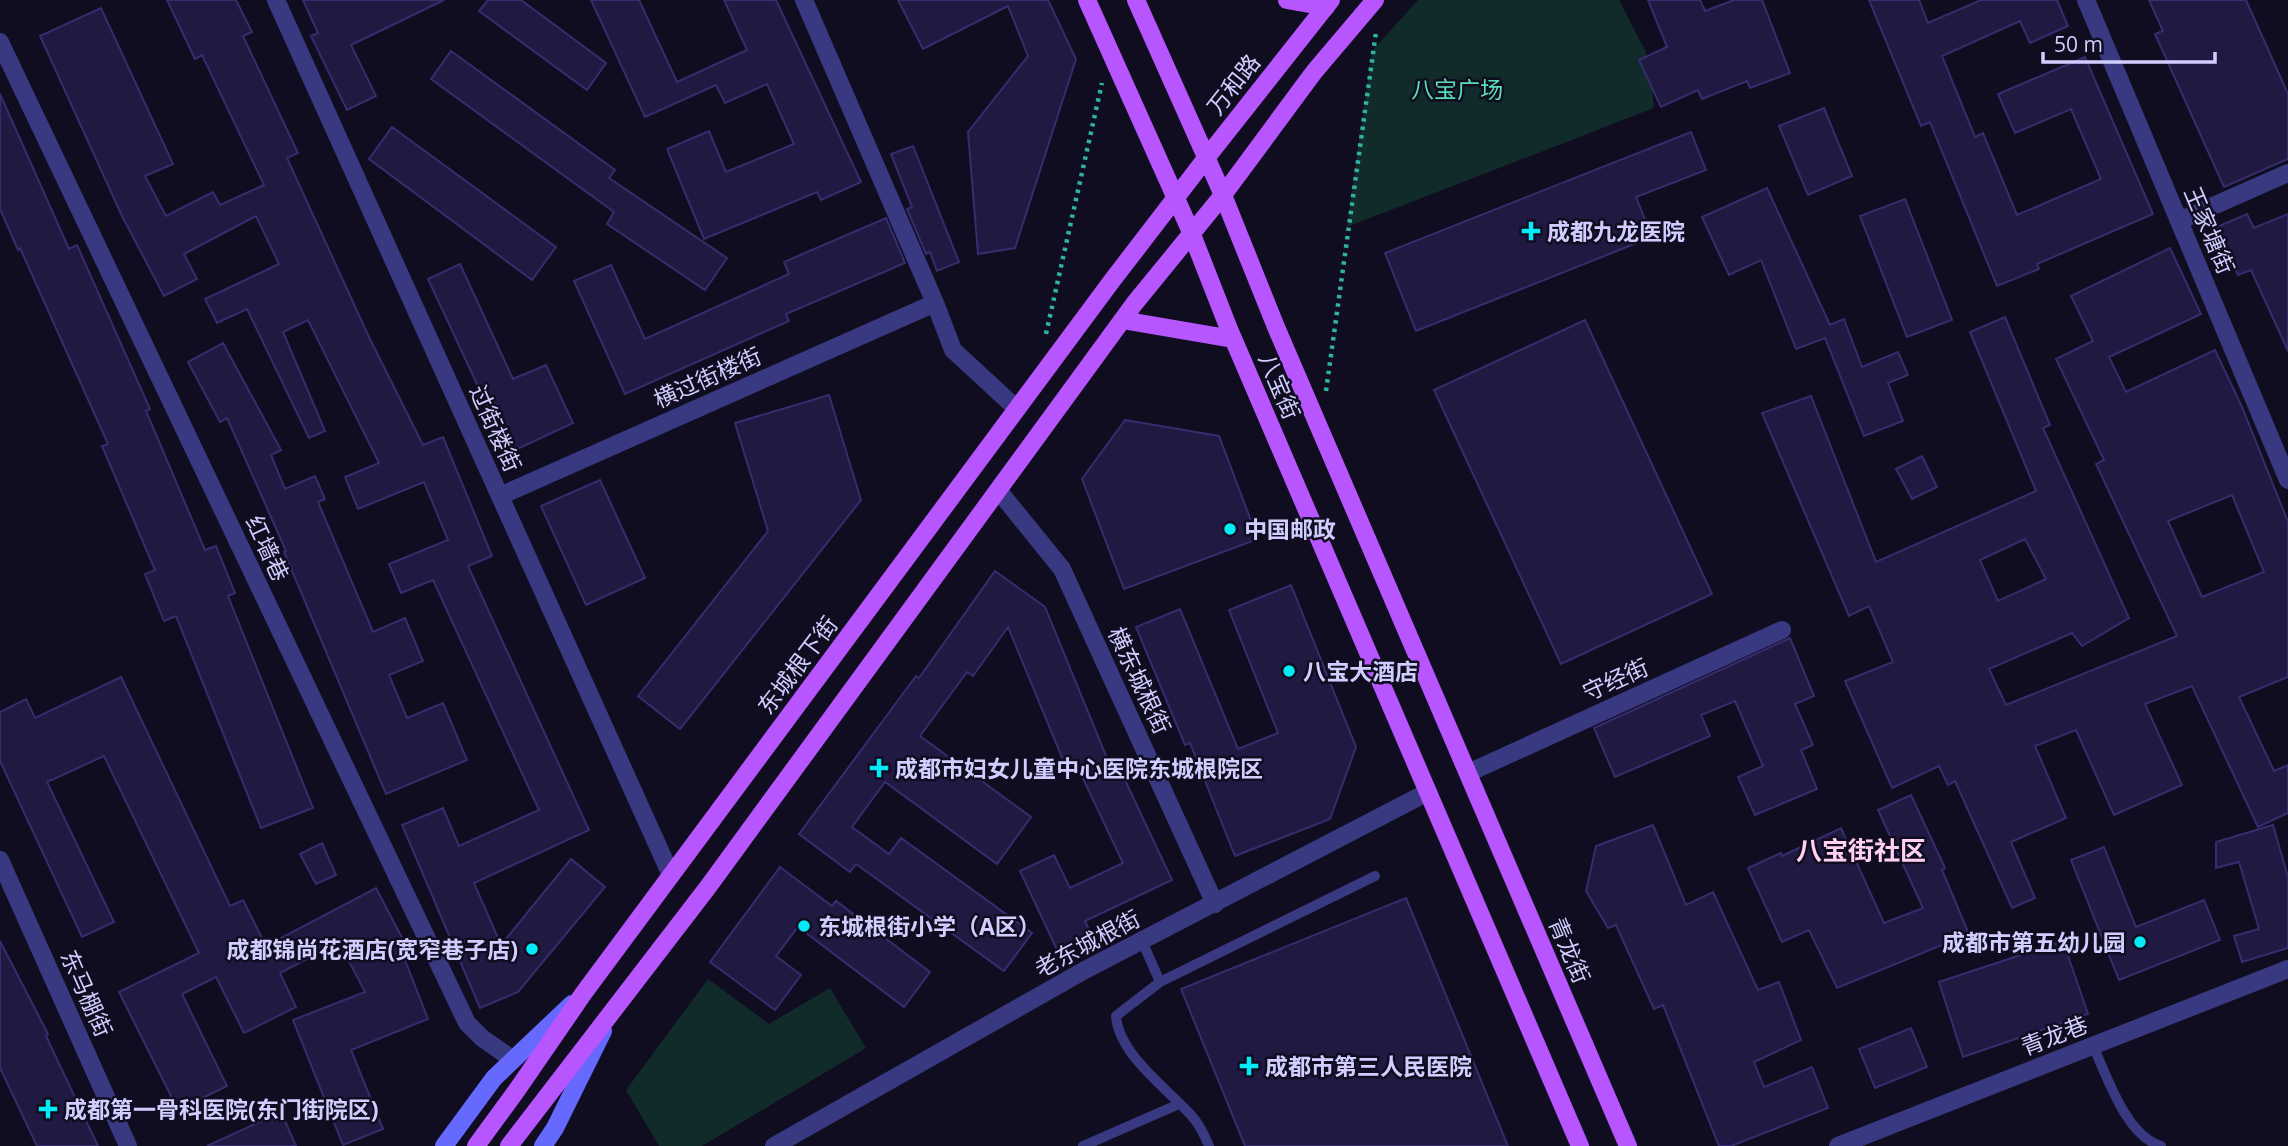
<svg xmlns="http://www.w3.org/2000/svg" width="2288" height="1146" font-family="'Open Sans','Noto Sans SC',sans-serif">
  <rect width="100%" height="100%" fill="#100d21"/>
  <path fill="#102b29" d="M1418,0H1619L1649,58L1654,108L1347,227L1372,51Z
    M708,979L769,1024L830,988L866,1048L702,1146H659L626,1090Z"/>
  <path fill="#201a42" stroke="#362c6e" stroke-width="2" fill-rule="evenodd" d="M167,0H236L252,32L243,36L298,153L287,158L369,337L423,445L443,437L492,556L468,566L589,830L474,883L501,945L571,859L605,887L518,992L480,1008L402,825L443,808L459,846L539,810L433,580L401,593L389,564L448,540L424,482L358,509L345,477L379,463L308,320L283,332L325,431L309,438L247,309L217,323L205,299L279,264L256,216L184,254L197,279L164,296L122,216L40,36L101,8L173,164L145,176L166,216L213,192L220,205L264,185L202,55L195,59Z
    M303,0H444L351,45L376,96L347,110L311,36L318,33Z
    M488,0H521L606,63L587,90L479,11Z
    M591,0H639L677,82L747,50L724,0H776L861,182L821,200L817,192L704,239L667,149L709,131L726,172L794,144L767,84L725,103L716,85L645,117Z
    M898,0H1048L1076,59L1015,248L978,254L968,132L1028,56L1008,6L923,49Z
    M1648,0H1700L1705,11L1734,0H1762L1790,73L1750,88L1747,81L1702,99L1698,90L1661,107L1639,60L1667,47Z
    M1869,0H1919L1928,23L1981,0H2057L2068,26L2030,43L2020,21L1942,56L1975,137L1983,133L2017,215L2101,179L2071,109L2015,133L1998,94L2085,57L2153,214L2037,264L2039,269L1997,286L1930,122L1921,126Z
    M2149,0H2246L2288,94V159L2224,187L2155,34L2163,31Z
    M451,51L615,170L609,178L727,258L705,290L607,224L614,212L431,79Z
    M0,94L69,249L77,245L150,409L146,411L205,550L216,546L235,593L228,596L313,808L261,828L176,616L164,621L145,574L155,570L102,446L108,444L20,248L18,250L0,209Z
    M1824,108L1852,176L1808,195L1779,126Z
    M392,127L556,247L532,280L369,159Z
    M1691,132L1706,170L1636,197L1652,237L1416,331L1385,253Z
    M913,146L959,262L937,271L930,252L926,254L907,209L912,207L891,154Z
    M1767,188L1830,325L1844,319L1862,367L1898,352L1908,375L1888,383L1903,421L1864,436L1825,338L1796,349L1761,260L1729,275L1702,217Z
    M1905,199L1952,320L1907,337L1860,216Z
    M2247,214L2254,228L2288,214V351L2251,270L2238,275L2217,227Z
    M886,218L905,263L786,314L789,321L625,394L574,281L611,265L645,339L789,274L784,262Z
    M2170,248L2201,314L2109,357L2126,392L2215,350L2242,407L2288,522V677L2239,697L2274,771L2288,765V813L2258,827L2192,686L2145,704L2182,785L2114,815L2076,730L2035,746L2066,818L2011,842L2035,898L2012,908L1955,781L1948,785L1939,766L1892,788L1845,681L1893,662L1869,606L1849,616L1762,413L1811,396L1876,562L2036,491L1970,332L2005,317L2050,425L2043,428L2129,618L2082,646L2072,633L1989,669L2006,705L2177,636L2096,464L2104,460L2056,359L2093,341L2071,296ZM2232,495L2264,572L2202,597L2168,521ZM2025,539L2046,579L1998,601L1980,560Z
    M460,264L513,379L546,365L573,423L509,453L428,279Z
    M1585,320L1712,594L1561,664L1434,390Z
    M223,343L281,450L271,455L285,489L315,476L325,499L318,502L373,632L405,618L423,661L389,675L407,718L443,703L467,760L386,794L284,552L286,551L227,418L220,422L188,362Z
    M829,395L861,500L680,729L638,696L768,531L735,423Z
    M1125,420L1219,436L1258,539L1124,589L1082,479Z
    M1922,456L1937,487L1912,499L1896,469Z
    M600,480L645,578L586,605L541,506Z
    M995,571L1045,607L1111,768L1118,765L1172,880L1085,921L1092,937L1058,952L1020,871L1054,855L1070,888L1123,863L1078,768L1068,772L1008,627L973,676L967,672L920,736L1031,817L997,864L885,782L852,827L889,854L901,838L1032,933L1004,971L856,864L850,872L799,834L916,676L919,678Z
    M1291,585L1356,747L1330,819L1235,856L1190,743L1185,745L1136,627L1180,609L1238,749L1278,733L1229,610Z
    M1790,638L1814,696L1795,704L1813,745L1801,750L1817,789L1755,815L1738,777L1763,766L1735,701L1701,715L1710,736L1615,777L1594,728Z
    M121,677L230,906L243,900L266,946L376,888L409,951L403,955L428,1019L351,1050L383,1129L343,1145L293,1020L365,992L339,942L280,973L296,1007L244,1033L216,977L182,994L227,1086L178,1110L119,992L199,953L104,756L47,782L114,922L82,937L0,761V712L26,699L35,718Z
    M1911,795L1945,868L1942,870L1969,934L1837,988L1809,930L1782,942L1748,868L1781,853L1782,856L1841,828L1884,923L1923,908L1878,810Z
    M1653,825L1686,905L1713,892L1758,990L1779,982L1801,1040L1754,1062L1764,1087L1812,1067L1828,1108L1731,1146H1719L1663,1005L1654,1009L1616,925L1608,928L1586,891L1596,846Z
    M2273,825L2288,877V948L2242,962L2234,936L2259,929L2239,862L2216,868V842Z
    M322,843L336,875L316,884L300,854Z
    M2104,847L2136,927L2204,900L2220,940L2119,980L2071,860Z
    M780,867L832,906L836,901L930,972L904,1007L798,927L776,956L801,975L775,1010L710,962Z
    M1406,898L1508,1146H1245L1181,989Z
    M0,941L48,1034L46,1036L98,1146H37L0,1068Z
    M2063,941L2088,1014L1963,1057L1939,982Z
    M1911,1028L1927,1067L1875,1088L1859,1049Z
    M281,1112L296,1146H207Z"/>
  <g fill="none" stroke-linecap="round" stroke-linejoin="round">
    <path stroke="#2eb2a4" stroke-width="4.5" stroke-dasharray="3.5 5" stroke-linecap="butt" d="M1046,334L1102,83
      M1326,391L1376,32"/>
    <path stroke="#383980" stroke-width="10" d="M1142,941L1160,982
      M2093,1046C2107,1076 2126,1136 2161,1146
      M1083,1146L1179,1104
      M1209,1146C1204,1134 1199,1123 1190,1114C1165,1087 1119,1054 1116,1016L1160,982L1375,876"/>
    <path stroke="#383980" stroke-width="18" d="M276,0L671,875
      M804,0L935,303L953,350L1017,409
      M2086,0L2288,480
      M0,42L467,1023L482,1038L512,1059
      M2179,221L2288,173
      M998,490L1062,569L1215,904
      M500,496L935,303
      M1468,773L1782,630
      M0,860L128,1146
      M774,1146L1085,970L1428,792
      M1838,1146L2288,969"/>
    <path stroke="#6669fe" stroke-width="18" d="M444,1146L494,1078L572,1004
      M543,1146L555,1128L603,1031"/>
    <path stroke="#b756fe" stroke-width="18" d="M1087,0L1191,232L1229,329L1580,1146
      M1136,0L1223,195L1276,327L1628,1146
      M1287,0L1326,7
      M1122,320L1233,339
      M476,1146L517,1090L583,994L1111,282L1207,157L1331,0
      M509,1146L708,887L1134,304L1223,195L1314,72L1375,0"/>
  </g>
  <g fill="#01ebf8" stroke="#100d21" stroke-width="2.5">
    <path d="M1527.5 220.5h7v7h7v7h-7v7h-7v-7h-7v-7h7z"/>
    <circle cx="1230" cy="529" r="7"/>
    <circle cx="1289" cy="671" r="7"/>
    <path d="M875.5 757.5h7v7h7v7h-7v7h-7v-7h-7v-7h7z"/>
    <circle cx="804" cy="926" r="7"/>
    <circle cx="2140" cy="942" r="7"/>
    <circle cx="532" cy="949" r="7"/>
    <path d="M1245.5 1055.5h7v7h7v7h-7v7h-7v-7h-7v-7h7z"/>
    <path d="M44.5 1098.5h7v7h7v7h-7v7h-7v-7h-7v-7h7z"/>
  </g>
  <g text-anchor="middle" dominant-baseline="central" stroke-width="5" stroke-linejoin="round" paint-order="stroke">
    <g font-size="23" fill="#d1ceff" stroke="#100d21">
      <text transform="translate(1233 84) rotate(-52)">万和路</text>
      <text transform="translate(2210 230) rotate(67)">王家塘街</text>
      <text transform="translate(707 377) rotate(-24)">横过街楼街</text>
      <text transform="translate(1280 386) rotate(67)">八宝街</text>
      <text transform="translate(496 428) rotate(66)">过街楼街</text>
      <text transform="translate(268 548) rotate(65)">红墙巷</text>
      <text transform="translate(797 665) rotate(-53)">东城根下街</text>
      <text transform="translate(1615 679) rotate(-24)">守经街</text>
      <text transform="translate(1140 680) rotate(65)">横东城根街</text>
      <text transform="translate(1087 943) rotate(-28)">老东城根街</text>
      <text transform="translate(1570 950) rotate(67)">青龙街</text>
      <text transform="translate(87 993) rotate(66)">东马棚街</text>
      <text transform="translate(2054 1035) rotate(-21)">青龙巷</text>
    </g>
    <g font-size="23" fill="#5adeb7" stroke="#100d21">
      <text x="1457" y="89">八宝广场</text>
    </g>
    <g font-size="23" font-weight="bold" fill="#d1ceff" stroke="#100d21" text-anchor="start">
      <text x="1547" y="231">成都九龙医院</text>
      <text x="1244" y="529">中国邮政</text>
      <text x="1303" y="671">八宝大酒店</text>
      <text x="895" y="768">成都市妇女儿童中心医院东城根院区</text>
      <text x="818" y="926">东城根街小学（A区）</text>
      <text x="2126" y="942" text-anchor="end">成都市第五幼儿园</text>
      <text x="518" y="949" text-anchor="end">成都锦尚花酒店(宽窄巷子店)</text>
      <text x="1265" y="1066">成都市第三人民医院</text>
      <text x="64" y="1109">成都第一骨科医院(东门街院区)</text>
    </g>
    <g font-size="26" font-weight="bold" fill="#ffd0f0" stroke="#100d21">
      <text x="1861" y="850">八宝街社区</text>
    </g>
  </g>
  <path d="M2043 52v10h172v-10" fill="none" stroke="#d1ceff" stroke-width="3.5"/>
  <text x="2054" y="52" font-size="21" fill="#d1ceff" stroke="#100d21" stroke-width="5" paint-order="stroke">50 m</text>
</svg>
